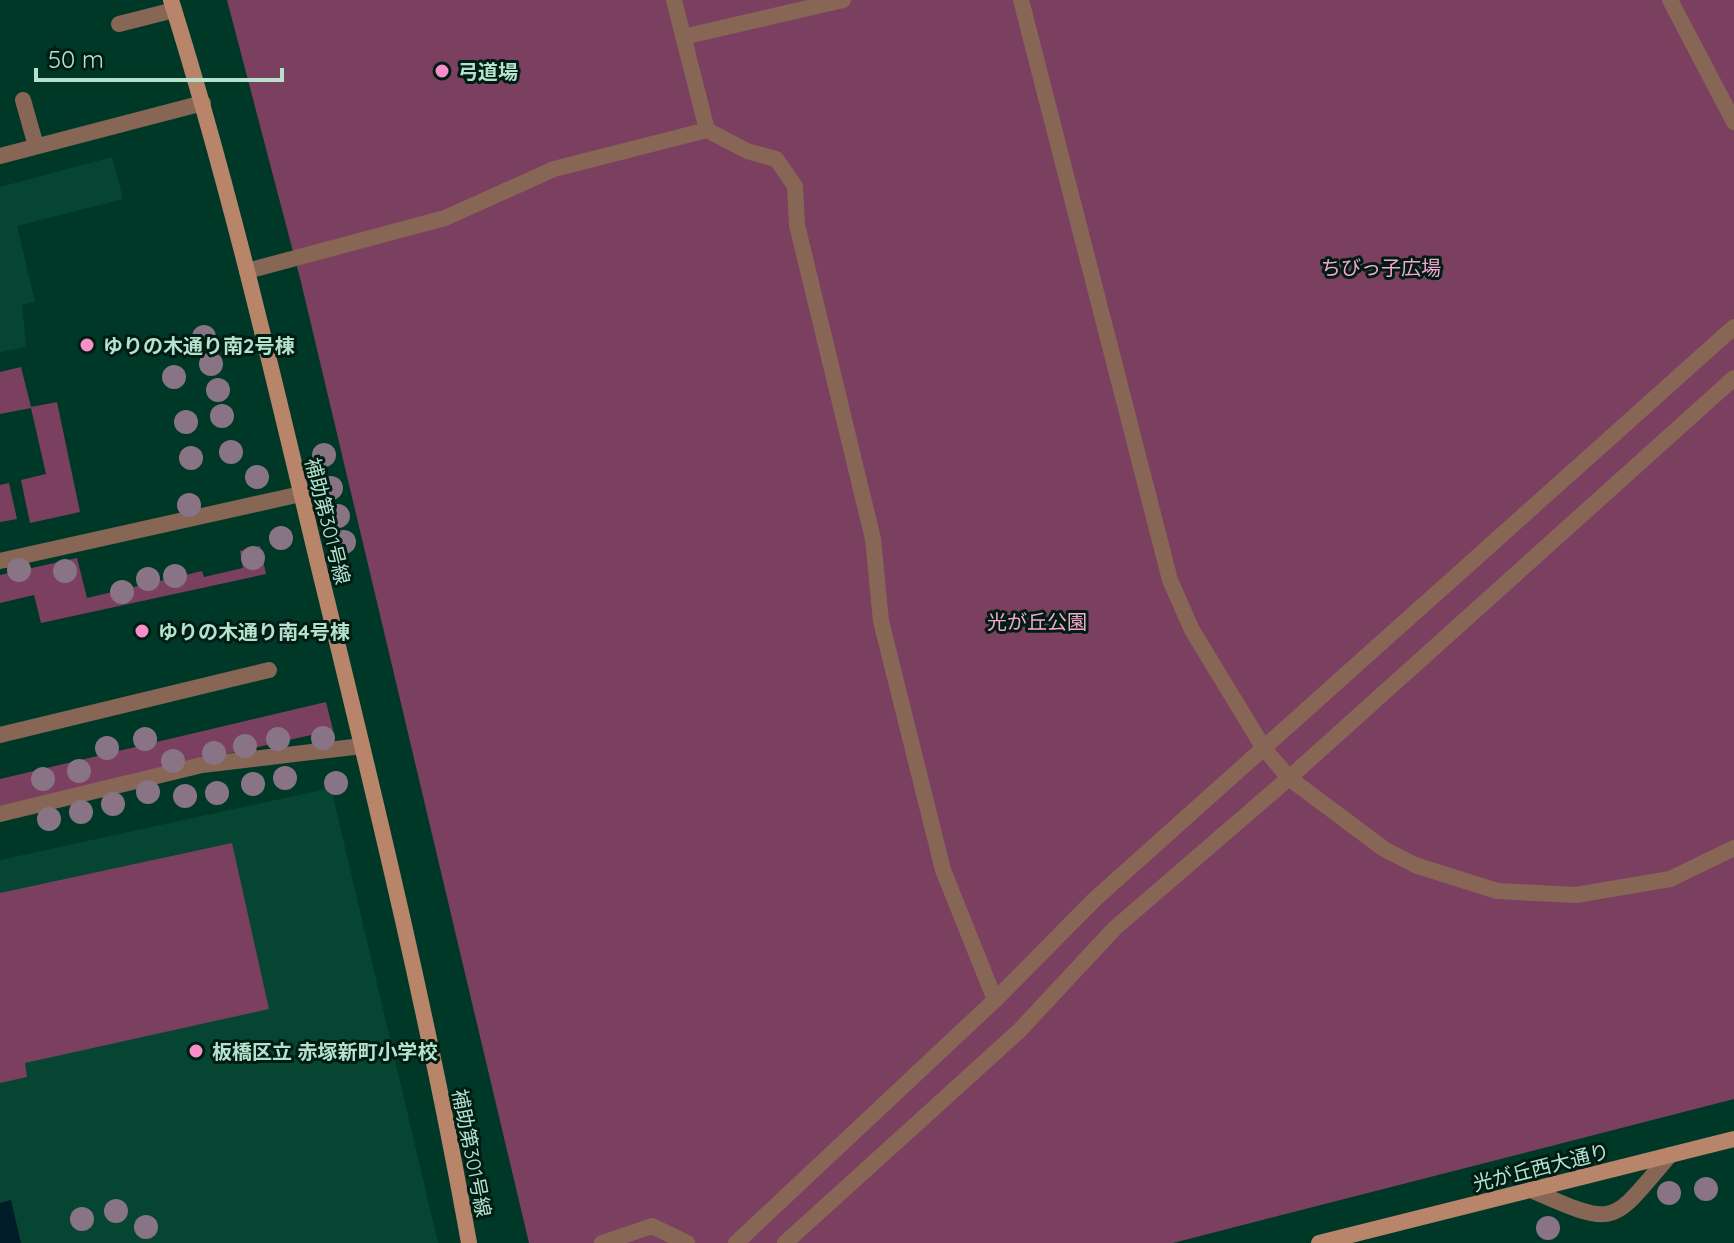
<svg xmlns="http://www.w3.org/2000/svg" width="1734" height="1243" font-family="Quicksand,'Noto Sans JP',sans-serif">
  <rect width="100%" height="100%" fill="#003828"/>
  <path fill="#074533" d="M112,157L123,199L17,226L35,302L22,305L26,347L0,352V187Z
    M331,788L438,1243H0V860Z"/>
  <path fill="#7b3f60" d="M227,0H1734V1099L1173,1243H529L301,282Z
    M21,367L31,407L57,402L80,512L30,523L21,480L46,474L31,408L0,414V372Z
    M9,483L17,519L0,522V485Z
    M260,546L266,574L41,623L34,595L0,603V575L77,558L87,598L202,571L204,577L243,568L240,551Z
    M326,702L333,730L0,806V779Z
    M232,843L269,1009L25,1063L27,1077L0,1083V893Z"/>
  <path fill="#001c28" d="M11,1200L21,1243H0V1203Z"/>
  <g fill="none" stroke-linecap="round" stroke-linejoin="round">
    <path stroke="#876656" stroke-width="16" d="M119,24L174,10
      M23,100L36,146
      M0,561L301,494
      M0,735L269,670"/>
    <path stroke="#876656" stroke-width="16" d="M1021,0L1170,580L1192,630L1263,747L1289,778L1384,849L1415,865L1497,891L1576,895L1670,879L1734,848
      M1670,0L1734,122
      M683,37L843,0
      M707,130L747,151L776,159L795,186L797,225L873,539L881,621L943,870L995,1000
      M0,156L203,103
      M247,271L445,218L554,169L707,130L674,0
      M0,814L202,765L362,746
      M1531,1190C1618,1228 1610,1225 1670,1155
      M602,1243L652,1226L687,1243
      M736,1243L995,1000L1095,899L1734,327
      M785,1243L1019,1031L1115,928L1289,778L1734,378"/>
    <path stroke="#b8846a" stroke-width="16" d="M171,0C230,188 274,380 320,572C374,794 429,1018 469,1243
      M1319,1243L1734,1139"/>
  </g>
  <g fill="#897485">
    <circle cx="204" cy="337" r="12"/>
    <circle cx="211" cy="364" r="12"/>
    <circle cx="174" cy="377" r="12"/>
    <circle cx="218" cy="390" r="12"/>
    <circle cx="222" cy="416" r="12"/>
    <circle cx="186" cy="422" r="12"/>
    <circle cx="231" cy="452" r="12"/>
    <circle cx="324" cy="455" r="12"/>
    <circle cx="191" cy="458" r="12"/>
    <circle cx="257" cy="477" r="12"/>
    <circle cx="331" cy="488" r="12"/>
    <circle cx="189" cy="505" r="12"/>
    <circle cx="338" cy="516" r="12"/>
    <circle cx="281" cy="538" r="12"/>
    <circle cx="344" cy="542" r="12"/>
    <circle cx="253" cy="558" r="12"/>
    <circle cx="19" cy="570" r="12"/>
    <circle cx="65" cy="571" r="12"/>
    <circle cx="175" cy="576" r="12"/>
    <circle cx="148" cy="579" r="12"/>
    <circle cx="122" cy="592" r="12"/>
    <circle cx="323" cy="738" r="12"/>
    <circle cx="145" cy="739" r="12"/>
    <circle cx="278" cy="739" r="12"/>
    <circle cx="245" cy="746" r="12"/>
    <circle cx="107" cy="748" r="12"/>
    <circle cx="214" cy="753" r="12"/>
    <circle cx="173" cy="761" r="12"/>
    <circle cx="79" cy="771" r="12"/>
    <circle cx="285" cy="778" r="12"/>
    <circle cx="43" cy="779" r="12"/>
    <circle cx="336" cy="783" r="12"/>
    <circle cx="253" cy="784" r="12"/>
    <circle cx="148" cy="792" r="12"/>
    <circle cx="217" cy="793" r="12"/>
    <circle cx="185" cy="796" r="12"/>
    <circle cx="113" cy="804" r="12"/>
    <circle cx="81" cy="812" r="12"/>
    <circle cx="49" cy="819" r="12"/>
    <circle cx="1706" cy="1189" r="12"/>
    <circle cx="1669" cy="1193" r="12"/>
    <circle cx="116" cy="1211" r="12"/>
    <circle cx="82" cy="1219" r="12"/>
    <circle cx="146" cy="1227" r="12"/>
    <circle cx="1548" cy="1228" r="12"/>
  </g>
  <g fill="#f98fc9" stroke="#001d13" stroke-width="3">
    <circle cx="442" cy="71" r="8"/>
    <circle cx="87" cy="345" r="8"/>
    <circle cx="142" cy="631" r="8"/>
    <circle cx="196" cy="1051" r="8"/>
  </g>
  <g text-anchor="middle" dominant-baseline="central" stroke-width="6" stroke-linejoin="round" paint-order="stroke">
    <g font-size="20" font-weight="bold" fill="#b6e1cf" stroke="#001d13" text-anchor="start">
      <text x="458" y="71">弓道場</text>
      <text x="103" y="345">ゆりの木通り南2号棟</text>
      <text x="158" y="631">ゆりの木通り南4号棟</text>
      <text x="212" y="1051">板橋区立 赤塚新町小学校</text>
    </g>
    <g font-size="20" fill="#f9a5d1" stroke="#001d13">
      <text x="1381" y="267">ちびっ子広場</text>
      <text x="1037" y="621">光が丘公園</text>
    </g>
    <g font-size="20" fill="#b6e1cf" stroke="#001d13">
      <text transform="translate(328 521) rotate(76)">補助第301号線</text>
      <text transform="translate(472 1153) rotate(79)">補助第301号線</text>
      <text transform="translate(1541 1167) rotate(-14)">光が丘西大通り</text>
    </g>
  </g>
  <path d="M36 68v12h246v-12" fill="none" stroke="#b6e1cf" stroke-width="4"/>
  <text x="48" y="68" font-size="24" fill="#b6e1cf" stroke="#001d13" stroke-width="6" paint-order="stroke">50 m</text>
</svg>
